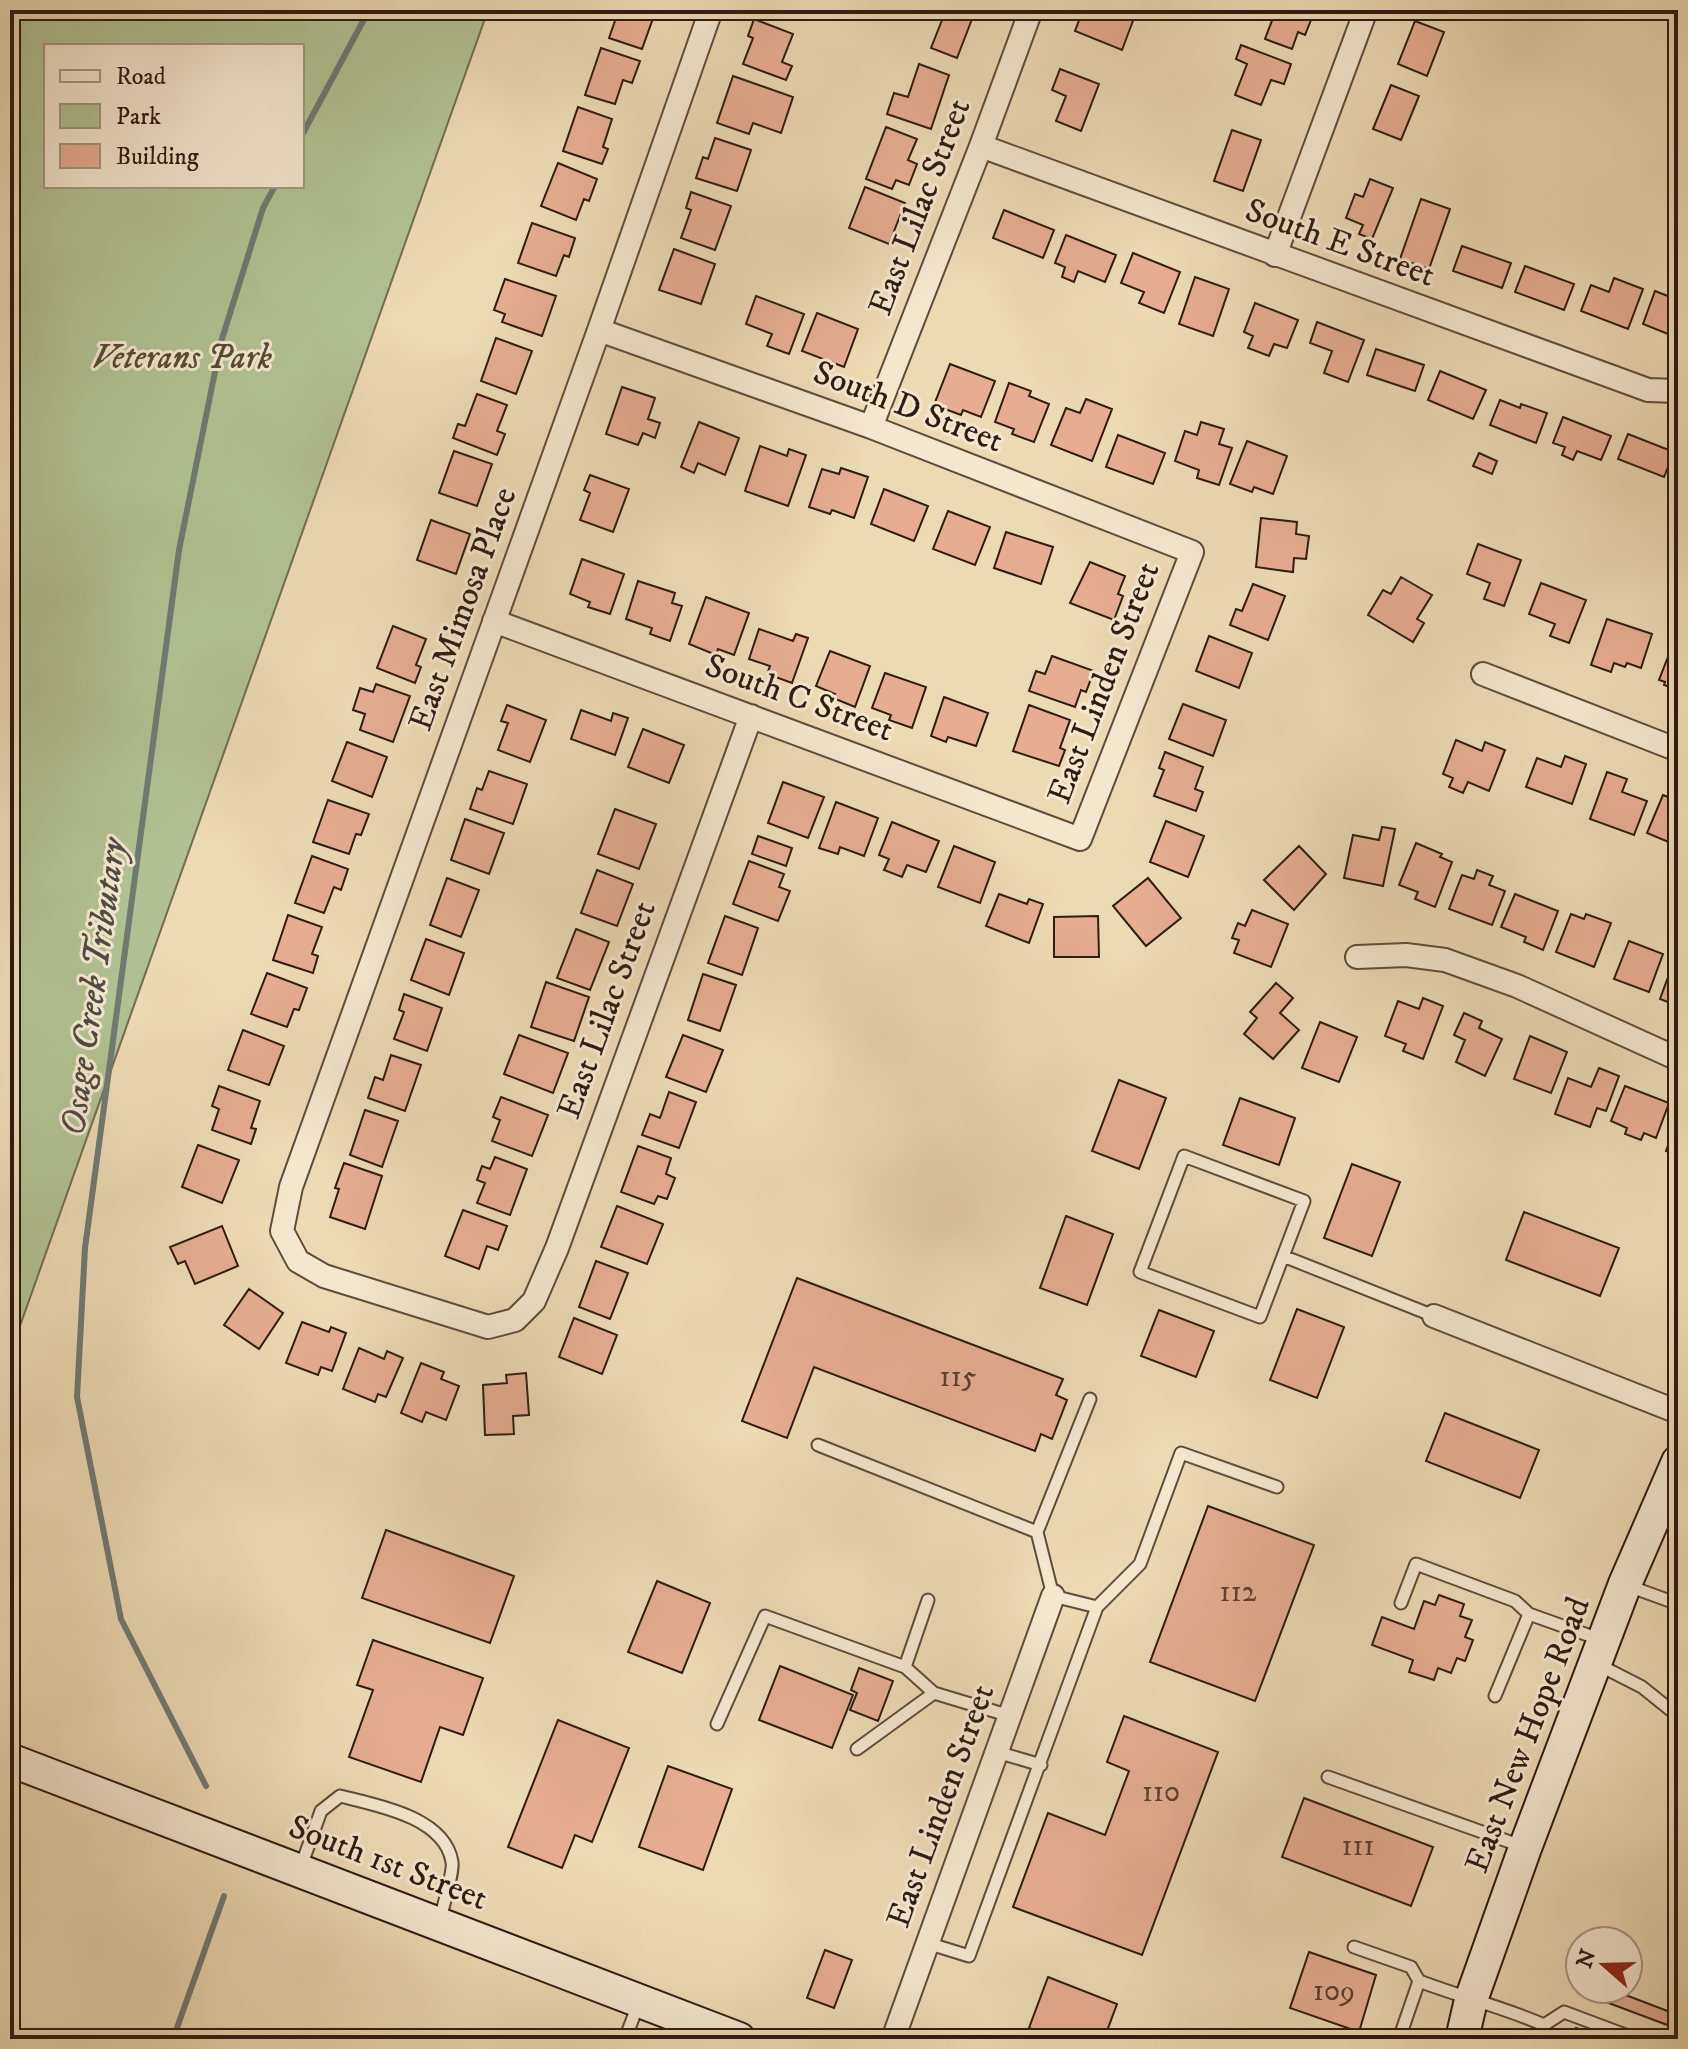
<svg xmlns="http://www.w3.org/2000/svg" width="1688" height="2049" font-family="'IM FELL DW Pica',serif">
  <rect width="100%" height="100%" fill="#ecdab3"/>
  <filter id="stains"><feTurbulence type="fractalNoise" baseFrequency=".0025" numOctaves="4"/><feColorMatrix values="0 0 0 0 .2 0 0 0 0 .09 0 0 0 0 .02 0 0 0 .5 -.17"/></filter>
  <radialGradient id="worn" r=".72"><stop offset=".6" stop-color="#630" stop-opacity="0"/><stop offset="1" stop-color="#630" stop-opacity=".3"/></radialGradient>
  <path fill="#b1c191" stroke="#706e52" stroke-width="2" fill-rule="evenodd" d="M10,10H488L10,1354ZM46,46H302V186H46Z"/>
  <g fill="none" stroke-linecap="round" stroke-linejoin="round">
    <path stroke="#6f7a73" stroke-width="6" d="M302,135L369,10
      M206,1786L121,1619L77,1397L85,1248L179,550L221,342L263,208L275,186
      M173,2039L224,1896"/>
  </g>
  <path fill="#e6ad90" stroke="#2e1c12" stroke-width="2" d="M608,10H656L642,49L609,38L616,18L606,15Z
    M946,10L972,19L957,58L931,48Z
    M1083,10L1106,19L1110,10H1137L1122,50L1075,31Z
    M1276,10H1315L1305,35L1298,32L1292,49L1265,39Z
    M754,19L793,34L782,62L792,66L786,80L743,64L753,38L748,36Z
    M1415,21L1444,32L1427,76L1398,64Z
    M1241,45L1291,64L1284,84L1271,80L1261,105L1235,95L1247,64L1236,59Z
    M601,48L640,61L632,83L623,80L615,104L585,95Z
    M919,64L949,75L931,129L887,114L894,93L908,97Z
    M1060,69L1099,84L1081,131L1056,121L1066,96L1052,90Z
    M733,76L793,97L781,133L753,123L749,134L717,123Z
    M1391,85L1419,96L1401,140L1373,129Z
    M578,107L612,119L603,147L608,149L602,164L563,151Z
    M886,127L917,139L908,160L917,164L909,185L896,180L892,189L866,179Z
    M1232,130L1261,140L1243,191L1214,181Z
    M715,138L751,150L737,191L696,178L703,157L708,159Z
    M558,163L597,179L589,201L584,199L576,220L541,206Z
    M1370,179L1393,188L1372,239L1359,234L1363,225L1346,218L1355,194L1363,197Z
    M865,187L905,203L889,244L849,228Z
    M691,192L731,206L715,250L681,238L691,210L686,208Z
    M1421,199L1450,209L1429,269L1400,259Z
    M1004,210L1054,230L1043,258L993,238Z
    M532,223L575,238L569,257L564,255L556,276L518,263Z
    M1066,235L1116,255L1105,282L1078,271L1074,282L1062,277L1065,267L1055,263Z
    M1462,246L1511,263L1502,288L1453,271Z
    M674,249L715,264L701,304L659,290Z
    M1133,253L1180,272L1164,313L1139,303L1144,292L1121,283Z
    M1525,266L1574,284L1564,310L1515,292Z
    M1195,277L1229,289L1213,336L1179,324Z
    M1614,278L1643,289L1628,329L1581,311L1591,285L1609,292Z
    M505,279L556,296L542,336L502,322L505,314L494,310Z
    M1655,291L1678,300V338L1643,324Z
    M756,296L804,314L789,354L767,346L772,334L746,324Z
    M1255,303L1298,320L1287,348L1274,344L1269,356L1248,348L1253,336L1244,332Z
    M817,313L858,329L844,367L802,351Z
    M1317,322L1364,340L1348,382L1324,373L1332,351L1310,343Z
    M496,338L532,351L516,394L481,381Z
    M1376,349L1424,365L1415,391L1367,375Z
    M950,364L995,381L981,417L963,410L961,415L934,405Z
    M1440,371L1486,390L1473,419L1428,400Z
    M1009,383L1031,391L1029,396L1049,404L1034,442L1012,434L1014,429L995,422Z
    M622,387L655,398L648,419L660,423L655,438L643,433L638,445L606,434Z
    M477,394L507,405L497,431L505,434L497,455L453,438L458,424L465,426Z
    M1086,399L1112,409L1092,461L1051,445L1066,408L1080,413Z
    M1500,400L1520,408L1521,404L1547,413L1536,443L1490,425Z
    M1563,417L1611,436L1601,460L1577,451L1573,460L1562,455L1565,447L1553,443Z
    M699,422L739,438L725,475L698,463L694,473L681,467Z
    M1201,422L1224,429L1219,444L1232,448L1219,485L1197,478L1199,470L1175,461L1185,431L1197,435Z
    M1628,434L1674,452L1664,477L1618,459Z
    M1118,435L1165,453L1153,484L1106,467Z
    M1247,441L1287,456L1273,494L1254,487L1252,492L1230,484Z
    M760,446L787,456L789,449L806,455L788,506L745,491Z
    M454,451L492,464L477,506L439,493Z
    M1479,453L1497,461L1492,474L1473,466Z
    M841,468L868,477L854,518L832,510L830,514L809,507L822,469L839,474Z
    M590,475L629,489L613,532L580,520L590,493L584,490Z
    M884,489L928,506L914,541L871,524Z
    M948,511L990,527L975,565L933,549Z
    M1261,518L1297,522L1296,534L1309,536L1306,559L1294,558L1293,572L1256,567Z
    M431,520L470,534L456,574L417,560Z
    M1006,532L1053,547L1041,584L994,568Z
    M1478,544L1521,560L1504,606L1484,599L1490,583L1467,574Z
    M582,559L624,574L610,614L588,607L590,602L570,594Z
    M1090,562L1125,576L1118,594L1123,596L1114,620L1070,603Z
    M1401,577L1432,595L1417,619L1424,623L1413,642L1368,615L1383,590L1391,594Z
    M638,581L675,593L672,603L682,606L670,641L650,634L652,628L626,619Z
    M1541,583L1586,600L1569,643L1550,636L1555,624L1529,614Z
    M1253,584L1285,596L1268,640L1230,625L1236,609L1242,611Z
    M706,597L749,613L734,655L718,649L716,655L689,644Z
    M1607,619L1652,634L1641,668L1627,663L1625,667L1614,663L1611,672L1591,665Z
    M393,626L426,639L416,665L421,667L415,683L377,668Z
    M759,629L793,641L796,634L808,638L792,683L767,674L770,666L749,659Z
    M1209,636L1252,653L1239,688L1196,671Z
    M1673,644L1678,646V690L1664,685L1665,682L1659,680Z
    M830,651L870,666L855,707L833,698L835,694L816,686Z
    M1052,656L1094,671L1086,692L1081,690L1075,707L1029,691L1036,671L1045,674Z
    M885,673L926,687L912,728L889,720L891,715L872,708Z
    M376,684L410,696L393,742L360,730L365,714L353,710L360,688L373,692Z
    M944,697L988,713L976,746L948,737L946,742L931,736Z
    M1183,704L1226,720L1213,756L1169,739Z
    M507,705L546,720L530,762L498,750L508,723L501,721Z
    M1029,705L1070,720L1060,748L1065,750L1059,766L1013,751Z
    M581,710L611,721L613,713L628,718L615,755L571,739Z
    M643,729L684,745L669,783L628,767Z
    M1456,740L1482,751L1485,742L1505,750L1489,791L1468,782L1463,793L1449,787L1453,778L1443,774Z
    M347,742L387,757L372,797L332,781Z
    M1165,752L1203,767L1195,789L1203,792L1196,811L1154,796L1164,770L1159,768Z
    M1565,756L1586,764L1572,804L1526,787L1537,758L1561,767Z
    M489,771L527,784L513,824L470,809L477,788L482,790Z
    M1607,772L1627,779L1622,792L1647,801L1634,835L1590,819Z
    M783,782L824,797L808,838L768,823Z
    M1663,795L1678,801V846L1647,833Z
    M328,800L369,814L361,835L356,834L349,854L313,842Z
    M836,802L878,818L864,856L840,847L838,854L819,848Z
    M615,809L656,824L639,869L598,854Z
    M465,819L504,833L489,874L451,860Z
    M1166,821L1204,836L1188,877L1150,862Z
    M892,822L939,841L926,872L907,865L902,877L884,870L889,859L879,855Z
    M1382,827L1395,829L1383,886L1344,878L1353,835L1379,840Z
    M758,836L792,848L786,866L752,854Z
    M1416,843L1442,854L1440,857L1452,862L1435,907L1415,899L1418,892L1399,885Z
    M954,846L995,862L980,903L938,887Z
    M1299,846L1326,874L1294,910L1264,880Z
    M312,856L348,869L341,890L334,887L324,913L295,903Z
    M749,861L784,874L779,887L790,891L778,921L733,904Z
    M597,870L633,884L617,926L581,913Z
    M1477,870L1493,876L1489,885L1505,891L1492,925L1449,909L1462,875L1474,879Z
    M447,878L479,890L461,937L430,925Z
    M1148,878L1181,918L1146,946L1113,906Z
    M999,894L1027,904L1029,899L1043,904L1029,943L986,926Z
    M1515,894L1558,911L1543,950L1524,942L1526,937L1501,927Z
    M1252,910L1288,924L1271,967L1234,953L1239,940L1232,938L1238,923L1245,926Z
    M1571,914L1584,919L1586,914L1611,923L1594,967L1556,952Z
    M288,915L322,927L312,954L318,956L313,973L273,960Z
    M725,916L758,928L742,975L708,963Z
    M1098,916L1099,957H1054V917Z
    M576,929L609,942L590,990L557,978Z
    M426,939L464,953L449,995L411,980Z
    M1629,941L1663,954L1649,992L1614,979Z
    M1674,961L1678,962V1006L1660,999Z
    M267,973L307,988L299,1010L294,1009L287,1027L251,1014Z
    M703,974L736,985L720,1031L688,1020Z
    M546,982L589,997L574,1041L531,1027Z
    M1276,983L1293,998L1280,1013L1299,1030L1273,1059L1244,1034L1257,1018L1250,1012Z
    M404,994L442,1008L427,1051L394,1039L404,1012L399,1010Z
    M1423,998L1443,1006L1423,1059L1403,1051L1406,1044L1385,1036L1398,1001L1419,1009Z
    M1464,1013L1482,1021L1479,1028L1502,1039L1485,1076L1456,1062L1465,1040L1454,1035Z
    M1320,1022L1357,1037L1339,1082L1302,1068Z
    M243,1030L284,1046L269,1085L228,1070Z
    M519,1035L568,1053L553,1093L504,1074Z
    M683,1035L723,1050L706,1092L666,1077Z
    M1530,1036L1567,1052L1551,1093L1514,1079Z
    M391,1055L421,1065L405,1111L368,1098L375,1077L383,1080Z
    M1599,1068L1619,1076L1606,1111L1597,1108L1590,1127L1555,1114L1568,1078L1591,1087Z
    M1119,1080L1166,1098L1139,1169L1092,1151Z
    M219,1086L260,1101L251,1128L256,1129L251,1144L212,1130L219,1109L212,1106Z
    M1625,1086L1669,1103L1656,1138L1644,1133L1641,1140L1625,1134L1627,1128L1611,1121Z
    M669,1092L696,1102L679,1148L642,1135L650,1114L660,1118Z
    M501,1097L548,1115L532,1156L492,1141L500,1120L493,1117Z
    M1240,1098L1295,1118L1279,1165L1223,1145Z
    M365,1110L398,1121L382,1167L350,1155Z
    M1678,1120V1156L1666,1151Z
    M198,1145L239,1160L222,1203L182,1187Z
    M638,1146L671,1158L666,1174L675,1178L667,1199L658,1196L654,1204L621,1192Z
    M495,1157L527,1169L510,1215L477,1203L485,1183L477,1180L482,1166L490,1169Z
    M344,1163L382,1176L365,1229L330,1217L339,1189L335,1188Z
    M1352,1164L1400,1182L1372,1256L1324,1238Z
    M617,1206L663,1224L647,1264L601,1247Z
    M463,1210L507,1226L498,1250L487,1246L479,1269L445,1256Z
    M1524,1212L1619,1248L1600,1296L1506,1260Z
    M1066,1216L1113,1234L1087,1305L1040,1288Z
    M222,1226L238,1266L195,1284L185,1261L178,1264L170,1247Z
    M596,1261L628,1273L610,1319L579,1307Z
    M797,1278L1063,1379L1056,1395L1067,1400L1052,1439L1041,1434L1035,1451L814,1367L787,1438L742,1421Z
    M249,1289L283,1313L259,1349L224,1325Z
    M1297,1309L1344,1327L1317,1398L1270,1380Z
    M1159,1310L1214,1331L1196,1377L1141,1356Z
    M574,1318L617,1335L602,1374L559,1357Z
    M302,1322L329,1332L331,1327L346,1333L332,1371L321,1367L318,1375L286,1363Z
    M359,1348L384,1359L387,1351L403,1358L386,1397L378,1394L375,1402L343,1389Z
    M421,1363L444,1372L441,1379L459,1386L446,1420L426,1412L422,1422L401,1413Z
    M526,1373L529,1415L513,1416L514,1434L485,1435L483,1385L507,1383L506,1375Z
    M1445,1413L1539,1450L1520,1498L1426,1461Z
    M1208,1506L1314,1545L1255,1701L1150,1662Z
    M386,1530L514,1576L490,1643L362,1598Z
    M657,1581L710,1603L682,1673L628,1652Z
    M1439,1595L1464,1604L1460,1616L1472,1620L1465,1637L1473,1640L1465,1661L1457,1658L1451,1673L1438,1668L1434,1680L1409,1672L1413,1660L1372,1645L1382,1617L1414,1629L1424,1601L1435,1605Z
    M373,1640L483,1678L463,1735L440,1727L421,1782L349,1757L373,1690L357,1685Z
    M780,1666L853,1695L832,1748L759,1720Z
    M859,1668L893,1681L878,1721L850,1710L857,1693L851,1690Z
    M1124,1716L1218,1752L1142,1955L1013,1907L1048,1813L1105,1835L1129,1771L1107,1762Z
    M558,1720L629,1748L592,1842L575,1835L562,1868L508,1847Z
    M668,1766L732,1789L703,1870L639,1847Z
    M1304,1798L1433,1847L1411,1906L1282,1857Z
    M825,1950L852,1960L834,2008L807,1998Z
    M1309,1952L1376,1975L1359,2032L1290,2008Z
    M1048,1977L1117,2004L1104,2039H1058L1029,2028Z
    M1580,1989H1610L1678,2015V2029L1579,1992Z
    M1576,2028L1604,2038L1603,2039H1572Z"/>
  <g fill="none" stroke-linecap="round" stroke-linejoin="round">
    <defs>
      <path id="lane" d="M1184,1156L1304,1201L1260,1317L1140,1272Z
        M1283,1256L1434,1316
        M818,1445L1037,1532L1053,1596L1097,1607
        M1037,1532L1090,1399
        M1626,1585L1678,1604
        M1401,1603L1416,1564L1515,1601L1529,1614
        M1599,1665L1642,1687L1678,1716
        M905,1667L928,1600
        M1495,1696L1529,1614L1599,1639
        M717,1724L765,1616L905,1667L934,1693
        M857,1749L934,1693L1010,1716
        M997,1752L1041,1765
        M1328,1777L1524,1847
        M300,1869L321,1811L340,1796C376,1805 445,1817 452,1862C454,1872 442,1910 439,1923
        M927,1943L969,1956L1097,1607L1140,1564L1181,1453L1277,1487
        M1354,1947L1411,1967L1419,1981
        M1544,2025L1564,2012L1636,2039
        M1544,2025L1546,2039
        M625,2039L638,2005
        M1399,2039L1419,1981C1461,1997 1503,2007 1544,2025"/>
      <path id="street" d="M711,10L599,330L291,1187L282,1231L298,1261L324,1276L488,1327L515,1320L534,1301L557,1248L751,716
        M981,146L1648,390L1678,391
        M1275,255L1366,10
        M871,427L981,146L1031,10
        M494,621L1080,839L1192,552L871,427L599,330
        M1483,674L1678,750
        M1357,957L1406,955L1445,960L1517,986L1678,1059
        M1434,1316L1678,1412
        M893,2039L1053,1596"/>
      <path id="secondary" d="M10,1760L739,2039
        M1462,2039L1471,2000L1525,1848L1625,1584L1678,1462"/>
    </defs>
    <use href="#lane" stroke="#5e4c3a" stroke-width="15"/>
    <use href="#street" stroke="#5e4c3a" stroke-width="26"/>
    <use href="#secondary" stroke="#2e1c12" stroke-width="36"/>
    <use href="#lane" stroke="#f3e7ce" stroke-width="11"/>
    <use href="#street" stroke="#f3e7ce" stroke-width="22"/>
    <use href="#secondary" stroke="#f3e7ce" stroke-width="32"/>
  </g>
  <g text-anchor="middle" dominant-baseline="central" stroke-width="6" stroke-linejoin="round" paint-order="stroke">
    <g font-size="30" fill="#5c4032">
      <text x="958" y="1377">115</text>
      <text x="1238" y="1592">112</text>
      <text x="1161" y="1792">110</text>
      <text x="1358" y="1846">111</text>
      <text x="1334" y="1991">109</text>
    </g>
    <g font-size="34" fill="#2e1c12" stroke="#f3e7ce">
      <text transform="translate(920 207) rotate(-69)">East Lilac Street</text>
      <text transform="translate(1340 243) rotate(20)">South E Street</text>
      <text transform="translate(908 407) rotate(21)">South D Street</text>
      <text transform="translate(463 609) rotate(-70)">East Mimosa Place</text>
      <text transform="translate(1104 683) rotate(-69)">East Linden Street</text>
      <text transform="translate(799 698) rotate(20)">South C Street</text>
      <text transform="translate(607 1010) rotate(-70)">East Lilac Street</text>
      <text transform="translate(1528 1735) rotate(-69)">East New Hope Road</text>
      <text transform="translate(941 1806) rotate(-70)">East Linden Street</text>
      <text transform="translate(388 1863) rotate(21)">South 1st Street</text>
    </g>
    <g font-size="34" font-style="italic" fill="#554e38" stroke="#f3e7ce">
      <text x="182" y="358">Veterans Park</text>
    </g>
    <g font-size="36" font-style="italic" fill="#4e4b43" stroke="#f3e7ce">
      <text transform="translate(94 987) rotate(-82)">Osage Creek Tributary</text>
    </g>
  </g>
  <rect width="1688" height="2049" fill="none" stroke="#ecdab3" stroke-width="40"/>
  <rect x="12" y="12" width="1664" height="2025" fill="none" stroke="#2e1c12" stroke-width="4"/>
  <rect x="20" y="20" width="1648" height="2009" fill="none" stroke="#2e1c12" stroke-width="2"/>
  <rect x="44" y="44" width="260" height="144" fill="#f3e7ce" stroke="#a49683" stroke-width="2"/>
  <rect x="60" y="70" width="40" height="12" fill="#f3e7ce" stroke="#a49683" stroke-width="2"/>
  <text x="116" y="84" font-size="24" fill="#2e1c12">Road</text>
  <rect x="60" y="104" width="40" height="24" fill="#b1c191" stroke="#a49683" stroke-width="2"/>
  <text x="116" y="124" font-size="24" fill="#2e1c12">Park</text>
  <rect x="60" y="144" width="40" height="24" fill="#e6ad90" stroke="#a49683" stroke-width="2"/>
  <text x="116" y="164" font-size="24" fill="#2e1c12">Building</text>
  <g transform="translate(1604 1965) rotate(290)"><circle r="38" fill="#f3e7ce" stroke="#a49683" stroke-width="2"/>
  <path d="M0-6L14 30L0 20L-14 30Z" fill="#8f2418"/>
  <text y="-12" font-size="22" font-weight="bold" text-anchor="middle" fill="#2e1c12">N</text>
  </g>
  <rect width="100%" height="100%" filter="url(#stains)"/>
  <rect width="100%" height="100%" fill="url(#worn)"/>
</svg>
